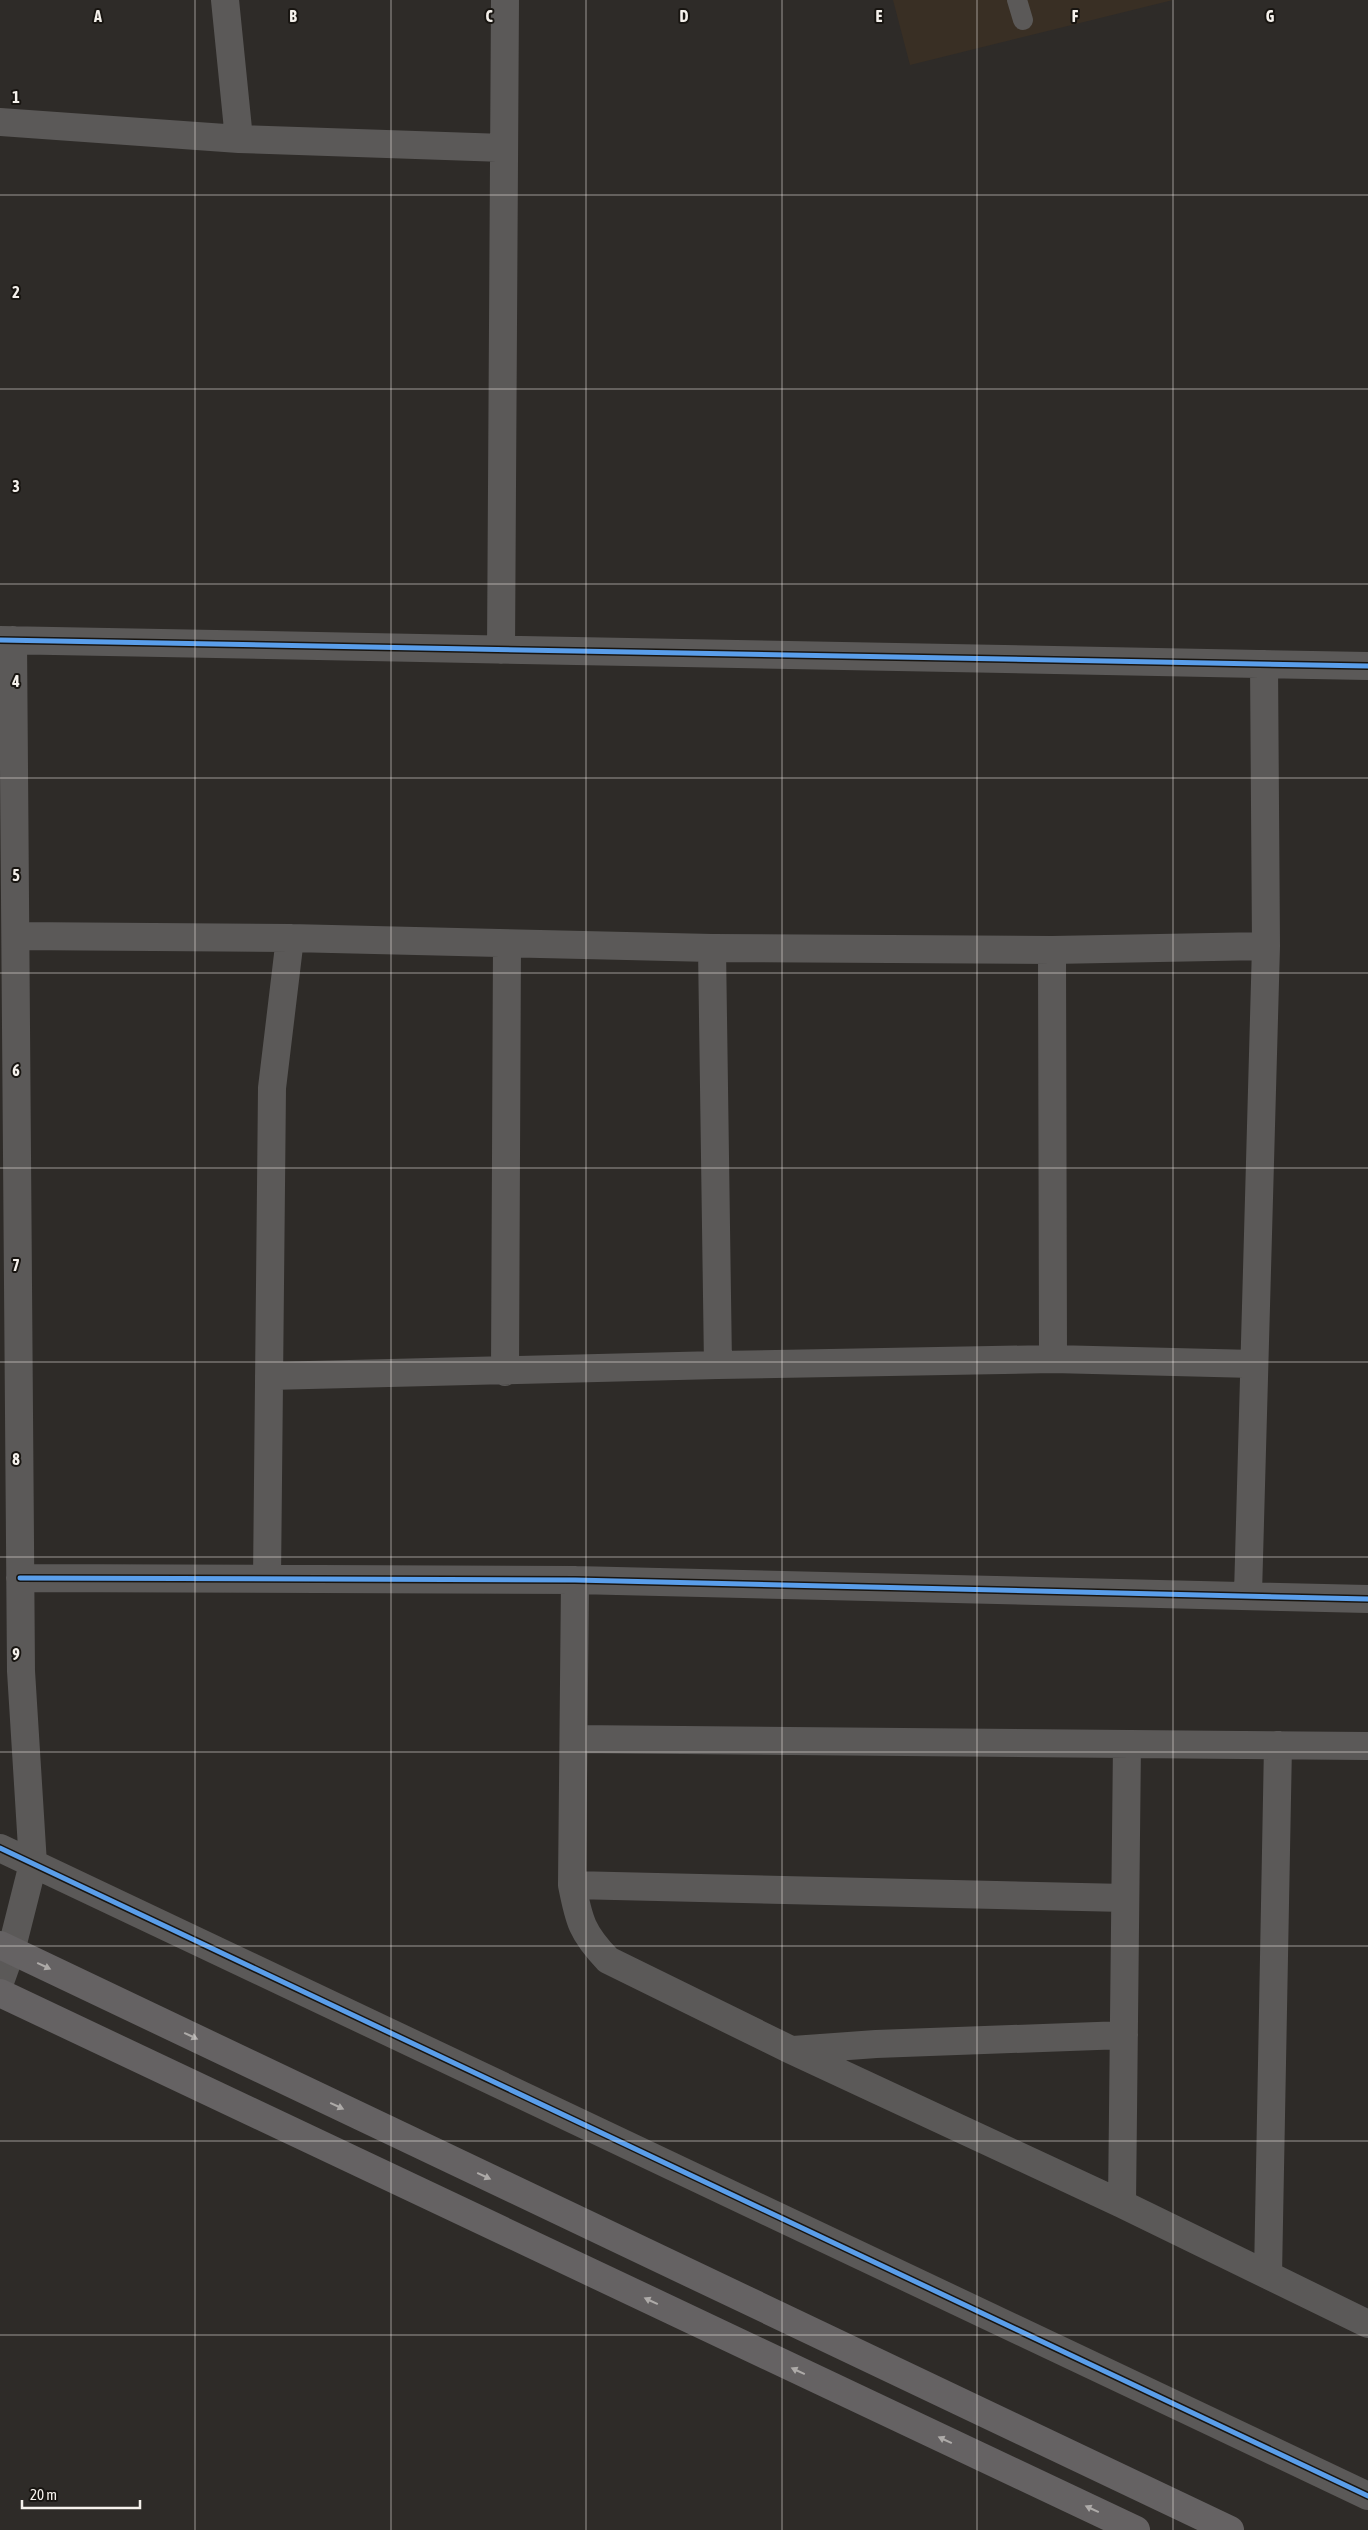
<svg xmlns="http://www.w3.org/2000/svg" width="1368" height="2530" font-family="'Asap Condensed',sans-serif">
  <rect width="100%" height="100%" fill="#2e2b28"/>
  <path fill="#392f24" d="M893,0H1173L910,65Z"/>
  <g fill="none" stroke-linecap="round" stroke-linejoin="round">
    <path stroke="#5b5958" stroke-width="20" d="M1017,0L1023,20"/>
    <path stroke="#5b5958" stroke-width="28" d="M225,0L239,139
      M0,122L239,139L504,148
      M0,640L1368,666
      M501,650L505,0
      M16,936L290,938L712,948L1052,950L1266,946
      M712,948L718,1365
      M1052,950L1053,1359
      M505,1372L507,944
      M269,1376L718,1365L1053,1359L1254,1364
      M20,1578L575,1580L1368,1599
      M267,1579L272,1088L290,938
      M575,1580L572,1885C579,1921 582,1933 608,1960L791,2050L1122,2204L1368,2324
      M1248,1594L1266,946L1264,664
      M574,1739L1368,1746
      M0,1848L1368,2496
      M572,1885L1125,1898
      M0,1982L11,1951L33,1864L21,1671L13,640
      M793,2050L876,2044L1124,2035
      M1122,2204L1127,1744
      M1268,2275L1278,1745"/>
    <path stroke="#656263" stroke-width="28" d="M0,1945L1230,2530
      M0,1993L1136,2530"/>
    <defs>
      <path id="cycleway" d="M0,640L1368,666
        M20,1578L575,1580L1368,1599
        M0,1848L1368,2496"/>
    </defs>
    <use href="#cycleway" stroke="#181511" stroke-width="8"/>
    <use href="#cycleway" stroke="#5a9eea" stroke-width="5"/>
  </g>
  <defs><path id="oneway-solid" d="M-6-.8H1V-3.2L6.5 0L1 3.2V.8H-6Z" transform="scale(1.25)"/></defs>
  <g fill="#adaaa8">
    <use href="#oneway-solid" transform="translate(44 1966) rotate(25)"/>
    <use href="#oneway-solid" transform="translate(191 2036) rotate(25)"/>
    <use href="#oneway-solid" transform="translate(337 2106) rotate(25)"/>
    <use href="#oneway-solid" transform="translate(484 2176) rotate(25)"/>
    <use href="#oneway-solid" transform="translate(651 2301) rotate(-155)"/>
    <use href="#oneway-solid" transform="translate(798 2371) rotate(-155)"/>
    <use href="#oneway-solid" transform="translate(945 2440) rotate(-155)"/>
    <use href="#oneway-solid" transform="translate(1092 2509) rotate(-155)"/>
  </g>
  <path fill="none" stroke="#f5f1ec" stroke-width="1" stroke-opacity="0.55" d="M195,0V2530M391,0V2530M586,0V2530M782,0V2530M977,0V2530M1173,0V2530M0,195H1368M0,389H1368M0,584H1368M0,778H1368M0,973H1368M0,1168H1368M0,1362H1368M0,1557H1368M0,1752H1368M0,1946H1368M0,2141H1368M0,2335H1368"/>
  <g font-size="16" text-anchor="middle" font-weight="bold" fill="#f5f1ec" stroke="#181511" stroke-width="4" stroke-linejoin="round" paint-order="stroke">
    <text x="98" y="22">A</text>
    <text x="293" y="22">B</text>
    <text x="489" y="22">C</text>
    <text x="684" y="22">D</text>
    <text x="879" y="22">E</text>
    <text x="1075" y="22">F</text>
    <text x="1270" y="22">G</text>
    <text x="16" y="103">1</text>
    <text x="16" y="298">2</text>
    <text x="16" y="492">3</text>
    <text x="16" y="687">4</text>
    <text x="16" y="881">5</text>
    <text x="16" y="1076">6</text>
    <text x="16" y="1271">7</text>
    <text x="16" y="1465">8</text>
    <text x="16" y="1660">9</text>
  </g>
  <path d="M22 2500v8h118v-8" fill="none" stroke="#f5f1ec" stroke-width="2.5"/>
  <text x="30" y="2500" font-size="15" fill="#f5f1ec" stroke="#181511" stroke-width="4" paint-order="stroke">20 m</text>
</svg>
